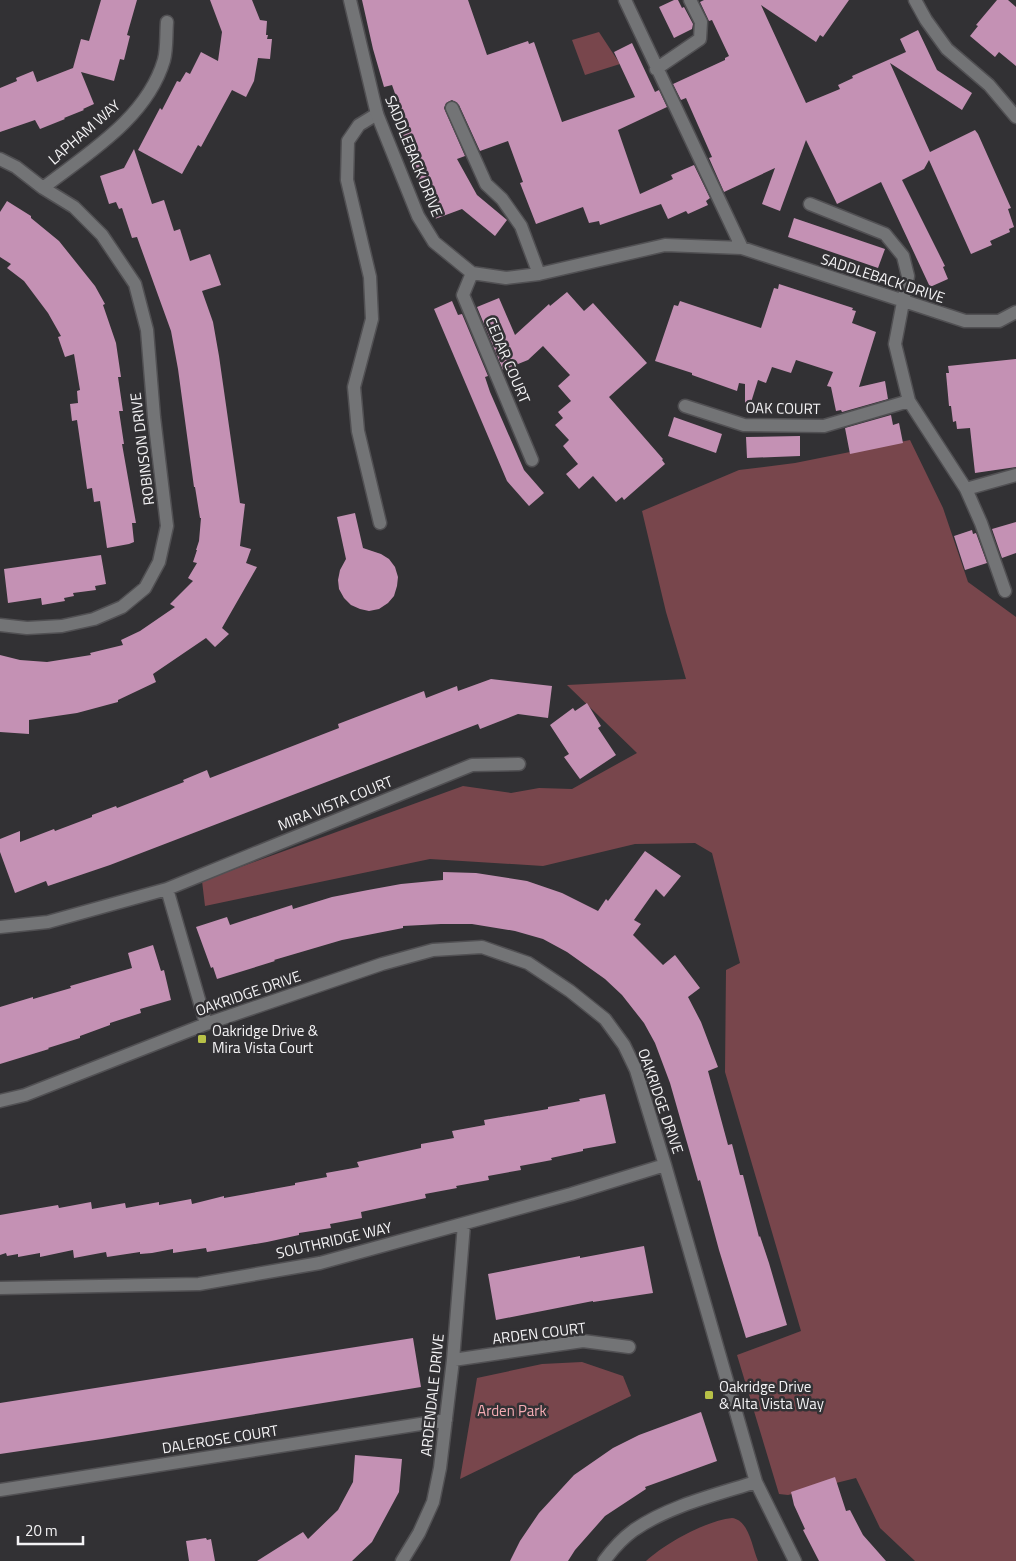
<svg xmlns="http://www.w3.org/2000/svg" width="1016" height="1561" font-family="'Titillium Web',sans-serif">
  <rect width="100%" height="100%" fill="#323134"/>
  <path fill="#78464c" d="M599,32L620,64L585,75L572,40Z
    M910,440L943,508L968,582L1016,617V1561H915L880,1528L856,1478L788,1495L779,1494L737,1355L801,1331L725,1072L726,970L740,963L712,853L695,843L635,844L543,866L430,859L205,906L202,881L463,786L511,793L539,788L572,789L637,753L567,685L686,679L666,612L642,511L739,470L795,463Z
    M582,1362L623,1376L631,1396L460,1479L477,1378L542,1364Z
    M732,1518C749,1520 752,1547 758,1561H646C666,1543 705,1521 732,1518Z"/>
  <path fill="#c491b4" d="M101,0H137L127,35L130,36L124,60L120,59L114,81L81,72L94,104L83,109L84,110L64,118L65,119L40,129L35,120L0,132V88L17,81L16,78L33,71L37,82L73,68L81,39L89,41Z
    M210,0H252L260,20L267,21L266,35H268L267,39H272L270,59L258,58L254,81L246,97L232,90L201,147L198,145L182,174L138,150L160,108L162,110L177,81L180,82L186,72L190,74L201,52L218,61L222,32Z
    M362,0H468L487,55L528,41L529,44L534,42L562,122L635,97L614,52L632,43L655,92L659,90L667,107L618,130L640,194L673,179L671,175L694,165L710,198L706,201L708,205L688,214L686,211L668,219L661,204L600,225L599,221L589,223L583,207L536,224L520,183L523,182L508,141L480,151L459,105L452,100L446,103L444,108L465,156L457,159L477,195L507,220L495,236L462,209L435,219L397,130L406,125L392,85L384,87L373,49Z
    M674,0H678L682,8L684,7L693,24L692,29L674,38L659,7Z
    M704,0H849L823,37L820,35L816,42L761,5L806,103L840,89L838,85L853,78L852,76L906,52L900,39L918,30L937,70L972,93L962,110L890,63L930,152L975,130L978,134L1011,208L1008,209L1014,227L1009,229L1010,232L990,241L992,245L971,254L929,160L924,169L902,180L945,266L943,267L948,279L930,287L881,182L837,204L806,140L780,211L762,204L775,168L724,192L709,158L712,157L686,98L681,100L673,84L725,60V58L729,56L712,20L709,21L700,2Z
    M997,0H1008L1016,7V66L999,52L995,57L970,36L978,26L976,25Z
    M134,149L152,204L164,200L174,231L180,229L190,261L210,254L221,285L202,291L213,322L219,356L240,503L245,504L240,546L251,549L246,563L257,567L222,628L229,634L215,647L206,638L153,674L156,682L118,700V702L77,713L29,720V734L0,732V655L20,660L47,662L91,655L90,653L123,645L121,640L140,631L175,607L170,604L193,581L188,578L197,563L193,562L197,550H196L199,541L201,518H200L195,487H194L178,369L171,331L137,237L132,238L122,208L119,209L116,202L109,204L100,176L124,168Z
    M7,201L31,216V218L59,241L95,286L105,304L103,305L116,343L121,377H118L123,411H119L124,444H122L136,523H132L134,542L129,544L107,548L100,501L94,502L92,488L87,489L77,420L72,421L70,404L78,403L77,391L80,390L74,354L65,357L58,337L61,336L48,313L24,281L7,268L11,264L0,257V212Z
    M794,218L885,249L878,268L788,237Z
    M779,284L853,308L852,310L856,311L852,323L876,332L859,387L885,381L888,399L842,412L841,410L836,411L831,387L827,386L833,372L796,360L791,373L772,367L766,383L758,380L748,412L745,411V384L739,383L737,391L692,375V373L655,361L674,305L678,306L680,301L761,328L774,288L778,289Z
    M567,292L584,311L593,303L647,363L609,397L663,459L662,460L665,464L624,500L622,497L616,502L593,476L579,489L566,474L578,464L563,446L569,440L555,425L563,418L558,412L571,401L558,386L570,375L543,346L528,360L503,370L477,307L499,298L515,335L549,304L550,306Z
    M452,301L458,315L462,314L488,376L485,377L490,392L524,470L544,493L529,506L507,481L434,309Z
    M1016,359V467L975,473L970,428L957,429L956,421L953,422L951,406H949L946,373H949L948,366Z
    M891,415L893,425L899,423L903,443L850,454L845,428Z
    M674,417L722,434L716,453L668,436Z
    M800,436V456L747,458L746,437Z
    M355,513L363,548L381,554L389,559L395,567L398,577L397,586L394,596L388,603L379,609L369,611L360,609L351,605L344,598L339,589L338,580L340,570L346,559L337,517Z
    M1016,522V553L1002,558L992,529Z
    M972,530L973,534L976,533L987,563L965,570L954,536Z
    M101,555L106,584L95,586L96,590L73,593L74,596L64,598L65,601L42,605L41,598L8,603L4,569Z
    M491,679L552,686L548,718L518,714L480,729L478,724L110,865L48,886L46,881L15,893L0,852V839L20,831V842L54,829L55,831L92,817V815L116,806L117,808L184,782L183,780L207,770L210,778L339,728L338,724L424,691L426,698L457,686L458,691Z
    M587,703L601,726L598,728L616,755L580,779L564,757L569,754L550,725L573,708L575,711Z
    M645,851L681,876L664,897L656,889L634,920L641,924L633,935L663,965L675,955L700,988L688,997L701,1022L718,1067L708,1071L728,1145L732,1144L740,1175H743L759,1237L760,1236L769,1263L787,1325L746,1338L719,1250L700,1180L698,1181L670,1083L655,1043L644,1023L622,995L605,979L567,952L543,939L515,931L472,924H441L403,926V928L342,940L274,960L275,961L217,979L213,967L211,968L196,927L227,917L230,925L292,905L293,909L332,897L368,890L401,884L443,880V872L476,873L527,881L562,893L598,911L606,899L608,901Z
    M153,945L161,971L164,970L171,1000L140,1009L141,1013L110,1023V1025L80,1036V1038L48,1048L49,1049L0,1064V1007L33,997V999L71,988L70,986L132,968L128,953Z
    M605,1094L616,1143L583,1149V1151L551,1158L552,1160L520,1166L521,1170L488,1176L489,1180L456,1186L457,1188L425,1194L426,1198L361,1212L362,1218L330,1224L331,1228L299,1233V1235L267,1242L207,1252L206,1248L173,1253V1249L152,1253L140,1254V1252L107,1257L106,1252L74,1258L73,1250L40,1257V1253L18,1257V1254L7,1256L6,1253L0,1255V1215L58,1205L59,1208L91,1202L92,1209L125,1203L126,1208L159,1202V1205L191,1199L192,1204L224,1196V1198L295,1185V1183L327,1177L326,1173L359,1167L357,1162L421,1148V1144L454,1138L452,1131L485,1125L484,1120L548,1109V1107L580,1101L579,1099Z
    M644,1246L653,1293L593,1302V1301L496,1320L488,1274L580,1256V1258Z
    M413,1338L421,1387L102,1439L0,1454V1403Z
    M701,1412L717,1461L645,1487L646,1489L605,1516L575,1550L568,1561H510L520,1541L539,1513L574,1475L613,1448L639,1435Z
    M355,1455L402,1459L399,1492L372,1542L352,1561H257L303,1532L308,1539L338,1510L353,1482Z
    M835,1477L846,1511L850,1510L863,1535L886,1561H819L803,1530L805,1529L794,1505L791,1492Z
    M206,1538L207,1540L211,1539L215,1561H189L186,1541Z"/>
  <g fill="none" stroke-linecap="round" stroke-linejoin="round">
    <defs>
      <path id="lane" d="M377,114L359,125L348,141L347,180L370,277L372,319L354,387L358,431L380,523"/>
      <path id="street" d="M350,0L377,114L418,216L434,242L472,273L506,278L539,274L665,245L742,248L965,321H999L1016,312
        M625,0L742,248
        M915,0L926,20L947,49L989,85L1016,117
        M656,69L700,39L701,22L690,0
        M452,108L486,184L502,199L521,226L539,274
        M0,159L16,167L43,188L74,207L102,235L135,284L147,330L154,417L167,526L159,562L145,588L122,607L94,619L62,626L27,628L0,625
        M43,188C88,153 147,118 164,60C167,49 166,34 167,22
        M810,204L885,234L903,256L908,276L895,344L909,401L966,489L981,523L1005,591
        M472,273L463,295L532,460
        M685,406L744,425L824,426L909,401
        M966,489L1016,475
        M167,889L206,1024
        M0,927L48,922L167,889L472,765L519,764
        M0,1101L25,1095L206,1024L382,964L433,950L482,947L528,963L570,991L605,1019L624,1045L636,1070L665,1165L756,1482L795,1561
        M0,1288L199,1284L320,1263L571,1194L665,1165
        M453,1360L583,1341L629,1347
        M0,1490L446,1420
        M402,1561L419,1533L433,1502L440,1468L453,1360L464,1224
        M604,1561C612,1550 623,1538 634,1530C669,1506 715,1495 756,1482"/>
    </defs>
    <use href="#lane" stroke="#515053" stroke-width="15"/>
    <use href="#street" stroke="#515053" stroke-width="15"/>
    <use href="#lane" stroke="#737476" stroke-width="12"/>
    <use href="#street" stroke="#737476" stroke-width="12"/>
  </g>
  <g fill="#b8c147" stroke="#323134" stroke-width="2">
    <rect x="197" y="1034" width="10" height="10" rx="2.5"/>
    <rect x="704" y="1390" width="10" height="10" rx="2.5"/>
  </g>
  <g text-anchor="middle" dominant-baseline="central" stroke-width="5" stroke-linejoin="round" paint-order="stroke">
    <g font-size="15" fill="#f4f3f5" stroke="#323134">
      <text transform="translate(84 132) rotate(-41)">LAPHAM WAY</text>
      <text transform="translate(414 156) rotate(68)">SADDLEBACK DRIVE</text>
      <text transform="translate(883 278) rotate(18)">SADDLEBACK DRIVE</text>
      <text transform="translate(508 360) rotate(67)">CEDAR COURT</text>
      <text transform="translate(783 408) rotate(1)">OAK COURT</text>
      <text transform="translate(142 449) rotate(-97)">ROBINSON DRIVE</text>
      <text transform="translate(335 803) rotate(-22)">MIRA VISTA COURT</text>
      <text transform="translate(248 993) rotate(-19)">OAKRIDGE DRIVE</text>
      <text transform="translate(661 1101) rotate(71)">OAKRIDGE DRIVE</text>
      <text transform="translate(334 1240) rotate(-13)">SOUTHRIDGE WAY</text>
      <text transform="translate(539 1333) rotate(-7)">ARDEN COURT</text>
      <text transform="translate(432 1395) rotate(-84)">ARDENDALE DRIVE</text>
      <text transform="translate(220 1439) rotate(-9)">DALEROSE COURT</text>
    </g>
    <g font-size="15" fill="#f4f3f5" stroke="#323134" text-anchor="start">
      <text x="212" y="1030">Oakridge Drive &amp;<tspan x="212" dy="17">Mira Vista Court</tspan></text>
      <text x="719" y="1386">Oakridge Drive<tspan x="719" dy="17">&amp; Alta Vista Way</tspan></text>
    </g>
    <g font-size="15" fill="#f4abb3" stroke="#323134">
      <text x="512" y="1410">Arden Park</text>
    </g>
  </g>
  <path d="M18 1536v8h65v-8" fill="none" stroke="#f4f3f5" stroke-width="2.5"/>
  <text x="25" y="1536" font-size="15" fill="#f4f3f5" stroke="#323134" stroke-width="4" paint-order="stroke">20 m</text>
</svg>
